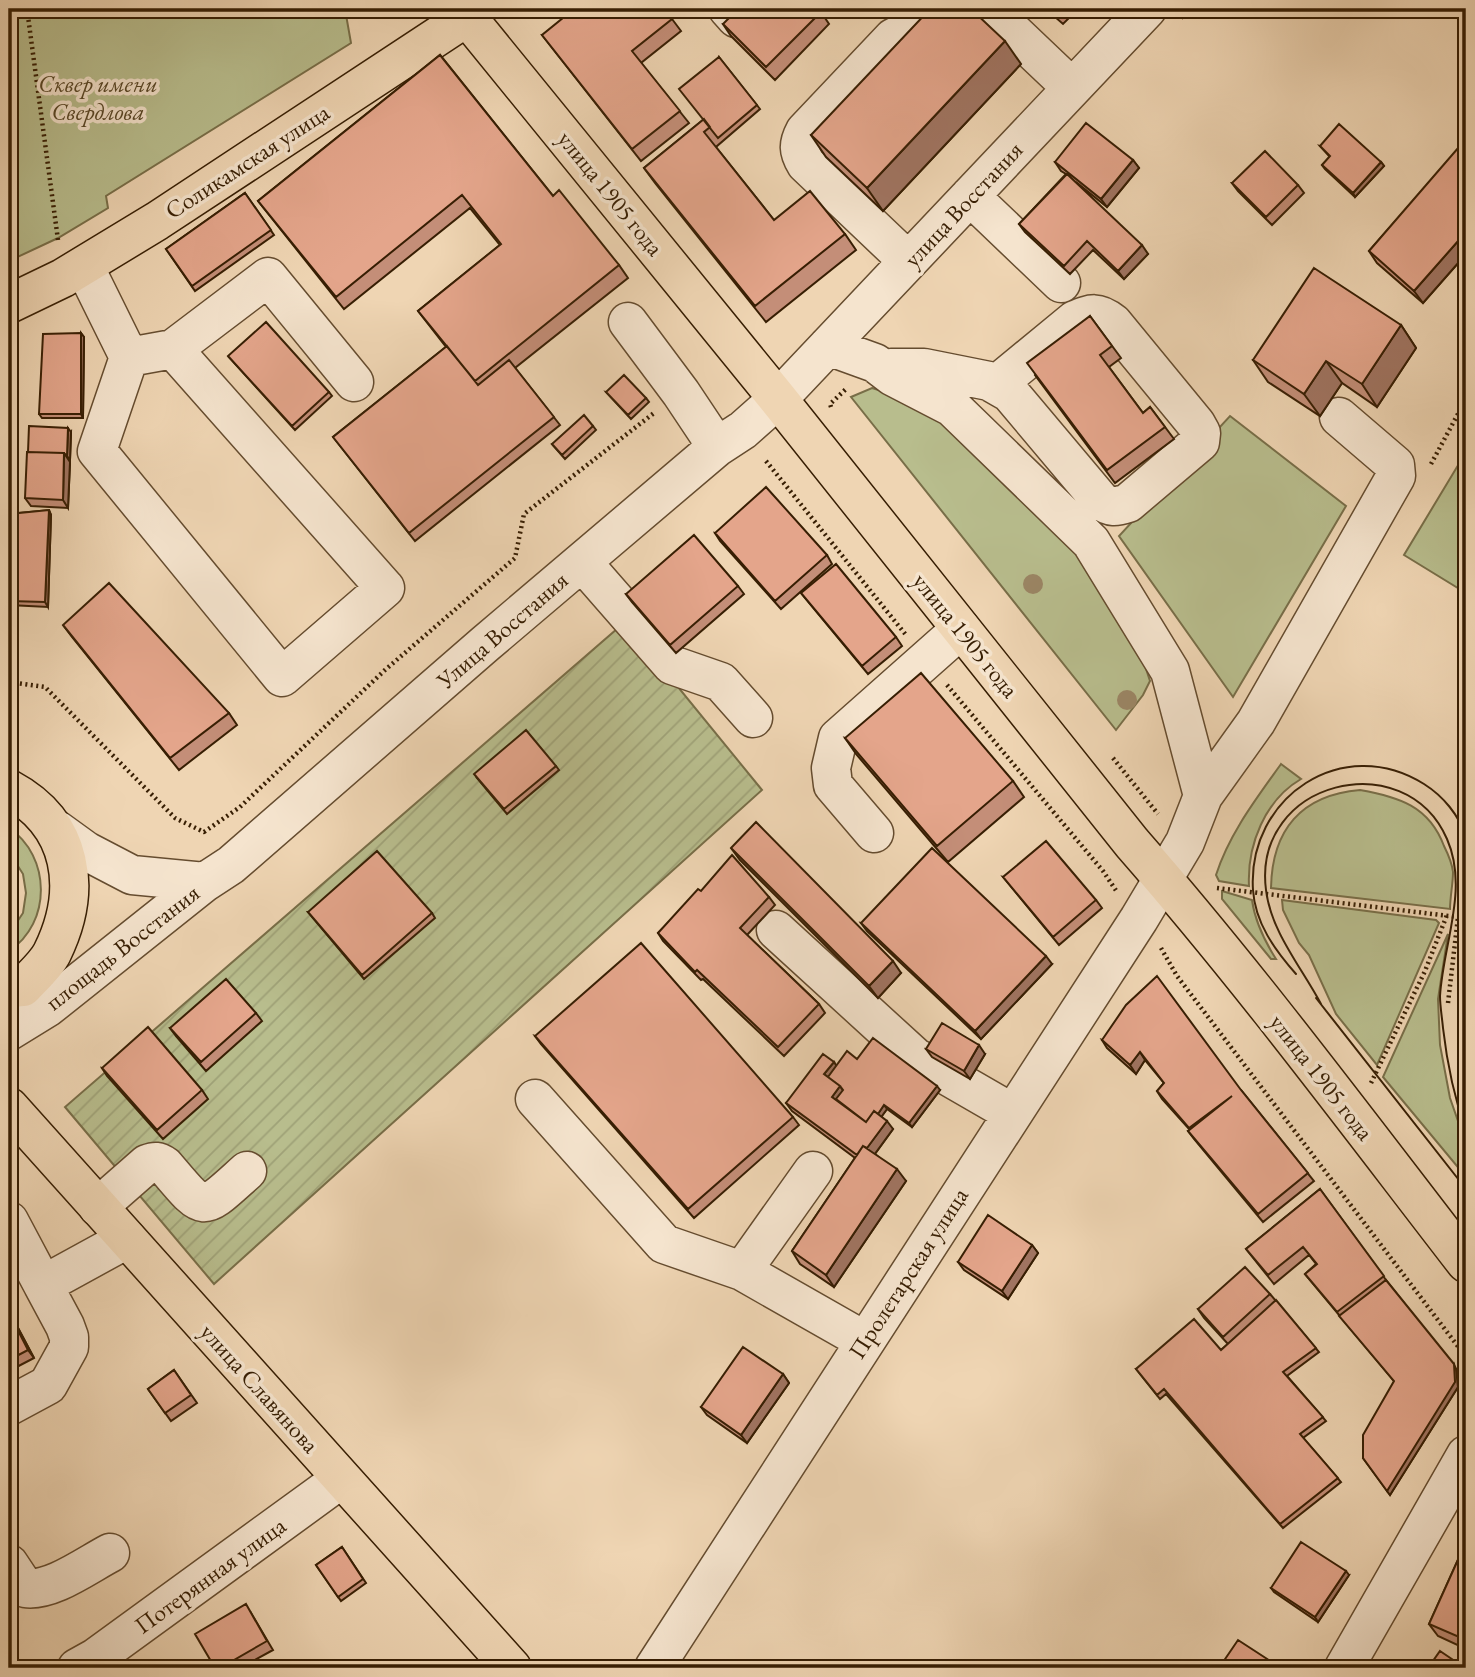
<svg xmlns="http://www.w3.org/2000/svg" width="1475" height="1677" font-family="'EB Garamond',serif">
  <defs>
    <pattern id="garden-furrows" width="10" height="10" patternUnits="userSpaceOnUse" patternTransform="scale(1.75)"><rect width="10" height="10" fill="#b8bd8d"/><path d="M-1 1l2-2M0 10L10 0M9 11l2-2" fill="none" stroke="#9fa278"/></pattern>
  </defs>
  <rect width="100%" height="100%" fill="#efd5b3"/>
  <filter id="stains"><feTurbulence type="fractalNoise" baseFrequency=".00286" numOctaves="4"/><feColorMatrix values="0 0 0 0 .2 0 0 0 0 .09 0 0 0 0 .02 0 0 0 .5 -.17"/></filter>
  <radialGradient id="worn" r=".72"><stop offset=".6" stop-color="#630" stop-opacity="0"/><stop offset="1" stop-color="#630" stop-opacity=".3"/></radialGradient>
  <path fill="#b8bd8d" stroke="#786e48" stroke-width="2" d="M9,9H345L351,43L106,196L108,208L58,238L9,261Z
    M872,388L911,400L954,422L1032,498L1128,614L1150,681L1143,695L1116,730L851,397Z
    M1230,416L1346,506L1233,697L1119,536Z
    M1466,452V593L1404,555Z
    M1281,764L1301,779C1265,800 1247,845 1249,886L1219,881L1216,875C1229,834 1256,799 1281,764Z
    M1360,790C1399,797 1429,806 1444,846C1448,854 1452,863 1453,872C1453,884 1450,897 1450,909L1271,888C1272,830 1301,795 1360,790Z
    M9,828C51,856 52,923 9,951V934L23,913L26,893L23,874L9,852Z
    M1222,891L1252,900C1255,922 1264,940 1276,959H1271L1222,899Z
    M1282,900L1436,920L1439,923L1377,1065L1336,1014L1309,955L1299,943L1283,910Z
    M1448,934L1438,999L1440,1045L1450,1098L1466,1144V1177L1383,1077Z"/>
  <path fill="url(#garden-furrows)" stroke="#786e48" stroke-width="2" d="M625,622L762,790L214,1284L65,1107Z"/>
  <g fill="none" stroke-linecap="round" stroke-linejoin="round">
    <defs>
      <path id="minor" d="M728,9L736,18
        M989,9L1072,88
        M970,196L1061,283
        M908,261L806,164C798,151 798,144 805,131L893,38L948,9
        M84,266L129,357L97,451L282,677L385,588L173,349L129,357
        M628,322L681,393L717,447
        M173,349L268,277L354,382
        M891,368H924L989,381L1010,393L1100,500C1110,508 1116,507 1128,503L1200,442L1201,433L1196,424L1113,323C1098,311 1092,313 1075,320L996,385
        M582,562L672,665L721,682L753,718
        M1203,796L1256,722L1396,476L1395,465L1339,417
        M57,830L86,851L132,875L205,882
        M874,833L833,785L831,768L838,738L961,629
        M776,930L915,1057L1012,1113
        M9,1031L48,1007L205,882L231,865L485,644L717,447L743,430L778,399L1147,9
        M535,1099L664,1244L742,1271L865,1341
        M98,1207L147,1164C155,1161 158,1161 165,1166C206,1214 200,1213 247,1171
        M9,1221L43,1285
        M742,1271L813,1171
        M9,1406L48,1385L69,1347V1337L65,1326L43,1285L127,1239
        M9,1564L25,1588C51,1592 87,1565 110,1553
        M77,1668L95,1658L341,1479
        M654,1668L1139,919L1185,842L1203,796L1170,671L1091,542L952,407L892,376L875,363L828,346
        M1344,1668L1466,1455"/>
      <path id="major" d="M9,304L63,278L157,221L467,17L778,399L1132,843C1250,978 1357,1122 1466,1263
        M9,789C74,824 83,890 52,953C46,965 32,977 23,987L9,988
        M9,1107L512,1668"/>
    </defs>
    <use href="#minor" stroke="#654c2f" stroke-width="41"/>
    <use href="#major" stroke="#371e03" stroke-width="41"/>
    <path stroke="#371e03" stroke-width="4.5" stroke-dasharray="2 3.5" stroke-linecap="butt" d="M27,9L58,240
      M1181,18L1190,9
      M831,407L830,404L846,389
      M766,461L906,635
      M1431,464L1466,399
      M9,682L45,687L175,818L204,832L240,807L385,670L515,558L524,514L654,413
      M947,685L1103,871L1117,892
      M1113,758L1158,814
      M1217,888L1466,918
      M1161,948L1177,976L1466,1357
      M1463,997L1466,971
      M1448,1003L1458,917
      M1371,1083L1425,971L1447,915"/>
    <use href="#minor" stroke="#f5e4ce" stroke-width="38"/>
    <use href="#major" stroke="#efd5b3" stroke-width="38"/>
    <path stroke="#371e03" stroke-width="2" d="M1466,923L1458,1000L1463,1060L1466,1070
      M1296,974C1275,950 1255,923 1253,890C1247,797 1343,733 1424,784C1443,796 1459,815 1466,837
      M1316,998L1466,1189
      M1321,1004C1302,968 1271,932 1266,890C1252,781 1405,743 1447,839C1469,889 1443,944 1440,996C1440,1006 1442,1017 1443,1028C1447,1063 1454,1097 1466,1131"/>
  </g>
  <g fill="#9b8665">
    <circle cx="1033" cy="584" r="10"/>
    <circle cx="1127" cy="700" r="10"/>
  </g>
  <path fill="#c48e78" stroke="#371e03" stroke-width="2" d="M1046,9H1078L1063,24Z
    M821,12L829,24L775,80L731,36L723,24Z
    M672,19L681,31L641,63L689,123L641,161L542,35Z
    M440,55L553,196L619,265L628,278L515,368L560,425L415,541L333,437L446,347L418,311L500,245L470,208L344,309L258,201Z
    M719,57L760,109L716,147L774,220L845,234L856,250L766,322L655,183L644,168L703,120Z
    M1021,64L883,211L826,157L811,135Z
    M1466,141V254L1423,303L1377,263L1369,251Z
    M1320,146L1381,162L1384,166L1355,197L1325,169L1322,165L1330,157Z
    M1133,160L1139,168L1107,207L1076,182L1148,254L1124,279L1093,250L1070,274L1025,232L1019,224L1066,174L1061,171L1055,162Z
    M1232,183L1298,185L1304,193L1272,225L1238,191Z
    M245,193L274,235L195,291L166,249Z
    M1090,316L1121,358L1109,367L1143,413L1150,407L1174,439L1115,483L1035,375Z
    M1401,325L1416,348L1377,407L1342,383L1320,416L1268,382L1253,360Z
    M81,333L84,337L83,418H42L39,414Z
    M228,356L329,392L332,396L295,430Z
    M606,392L646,398L649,402L631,419Z
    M593,426L596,430L565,459L552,444Z
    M71,432L70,460H69L70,462L68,508L31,506L25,498Z
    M49,510L51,515L48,607L9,605V514Z
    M715,533L827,555L832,564L781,609L720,541Z
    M738,586L744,594L676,653L632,602L626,594Z
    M801,593L896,637L902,646L868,674Z
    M63,625L229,713L237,725L179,770L72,637Z
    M845,738L1013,781L1024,797L948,862L856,754Z
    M556,766L559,770L507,814L477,778Z
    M731,848L901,973L878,998L740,860Z
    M1003,877L1096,900L1102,908L1059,945Z
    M701,891L769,897L775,905L747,935L819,1004L825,1013L784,1056L703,979L701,980L663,941L658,933Z
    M308,912L432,913L435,918L364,979Z
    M861,923L1052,964L981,1039L867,931Z
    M256,1013L262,1021L206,1071L176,1036L170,1028Z
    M535,1036L793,1117L799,1125L694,1218L541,1044Z
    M1102,1040L1241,1090L1314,1181L1263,1222L1194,1139L1188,1131L1190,1130L1162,1099L1157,1091L1164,1083L1145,1060L1136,1074L1107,1048Z
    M926,1049L985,1054L970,1079L932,1057Z
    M857,1059L940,1090L912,1127L887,1109L881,1117L893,1129L875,1154L906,1181L834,1287L800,1264L792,1251L855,1158L792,1111L786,1103L834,1062L836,1066Z
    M102,1068L202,1090L208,1099L163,1139L107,1076Z
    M1320,1189L1386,1280L1456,1369L1458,1387L1390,1495L1363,1458L1394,1381L1305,1274L1316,1264L1309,1255L1274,1284L1246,1249Z
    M1032,1245L1038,1253L1008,1299L964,1270L958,1262Z
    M1270,1294L1319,1352L1287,1376L1326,1421L1303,1438L1341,1482L1283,1528L1166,1394L1160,1399L1136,1369L1221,1350L1228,1344L1204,1318L1198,1309Z
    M9,1311L34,1358L9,1371Z
    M174,1370L197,1403L171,1421L148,1389Z
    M783,1374L789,1383L747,1443L707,1415L701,1407Z
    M1466,1542V1649L1438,1636L1429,1624Z
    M342,1547L366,1583L341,1601L316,1565Z
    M1349,1575L1318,1622L1274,1592L1271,1588Z
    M251,1613L273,1650L240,1668H215Z"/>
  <path fill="#a07461" stroke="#371e03" stroke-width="2" d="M1005,41L1021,64L883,211L867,188Z
    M1133,160L1139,168L1107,207L1101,199Z
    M1381,162L1384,166L1355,197L1353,193Z
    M1466,232V254L1423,303L1414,291Z
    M1142,245L1148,254L1124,279L1118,271Z
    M1401,325L1416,348L1377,407L1362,384Z
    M81,333L84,337L83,418L81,414Z
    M1326,361L1342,383L1320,416L1304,394Z
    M68,428L71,432L70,460L67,456Z
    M64,453L70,462L68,508L63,500Z
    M49,510L51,515L48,607L45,602Z
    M1046,956L1052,964L981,1039L975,1031Z
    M893,961L901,973L878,998L869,986Z
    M979,1045L985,1054L970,1079L964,1071Z
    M1140,1052L1145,1060L1136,1074L1130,1065Z
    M834,1062L839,1070L831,1081L824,1074Z
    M840,1086L846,1095L839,1104L832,1097Z
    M937,1086L940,1090L912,1127L909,1123Z
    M884,1105L887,1109L872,1130L869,1126Z
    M887,1121L893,1129L866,1166L860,1157Z
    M897,1169L906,1181L834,1287L826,1275Z
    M1032,1245L1038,1253L1008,1299L1002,1291Z
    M9,1311L34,1358L28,1350L9,1313Z
    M1454,1364L1456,1369L1458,1387L1390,1495L1387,1491Z
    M783,1374L789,1383L747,1443L741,1435Z
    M1346,1571L1349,1575L1318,1622L1315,1617Z"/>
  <path fill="#e4a58b" stroke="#371e03" stroke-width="2" d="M574,9H664L672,19L632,51L680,111L632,149L542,35Z
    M738,9H817L821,12L766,67L723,24Z
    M930,9H971L1005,41L867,188L811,135Z
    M1049,9H1064L1057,16Z
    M440,55L553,196L559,190L619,265L475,381L418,311L501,244L462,195L336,297L258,201Z
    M719,57L757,105L718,138L679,89Z
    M704,119L710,127L704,132L774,220L810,191L845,234L755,306L644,168Z
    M1086,123L1133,160L1101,199L1055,162Z
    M1339,124L1381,162L1353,193L1322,165L1330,156L1320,146Z
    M1465,140L1466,141V232L1414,291L1369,251Z
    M1265,151L1298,185L1266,217L1232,183Z
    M1067,174L1142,245L1118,271L1087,241L1064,266L1019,224Z
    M245,193L271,230L192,286L166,249Z
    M1314,268L1401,325L1362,384L1326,361L1304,394L1253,360Z
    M1090,316L1112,346L1100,355L1143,413L1150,407L1165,427L1107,470L1027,363Z
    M266,322L329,392L292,426L228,356Z
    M81,333V414H39L43,334Z
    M447,346L478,385L509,360L554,417L409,533L333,437Z
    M624,375L646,398L628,415L606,392Z
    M584,415L593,426L562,455L552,444Z
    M29,426L68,428L67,456L64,453L28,452Z
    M27,452L64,453L63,500L25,498Z
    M766,487L827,555L775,601L715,533Z
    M49,510L45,602L9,601V514Z
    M694,535L738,586L670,645L626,594Z
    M836,564L896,637L862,666L801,593Z
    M109,583L229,713L170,758L63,625Z
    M921,673L1013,781L937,846L845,738Z
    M526,730L556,766L504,809L474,774Z
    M756,822L893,961L869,986L731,848Z
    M1046,841L1096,900L1053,937L1003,877Z
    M932,848L1046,956L975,1031L861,923Z
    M377,851L432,913L362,975L308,912Z
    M732,855L769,897L740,928L819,1004L778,1047L697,970L695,972L658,933L698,889L701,891Z
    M641,943L793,1117L688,1209L535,1036Z
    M1157,976L1241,1090L1308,1173L1258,1214L1188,1131L1232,1096L1189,1128L1157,1091L1164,1083L1140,1052L1130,1065L1102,1040L1126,1005Z
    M226,979L256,1013L201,1062L170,1028Z
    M942,1023L979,1045L964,1071L926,1049Z
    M148,1027L202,1090L157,1130L102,1068Z
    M873,1038L937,1086L909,1123L884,1105L878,1114L874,1111L866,1122L836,1099L843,1090L840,1086L828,1077L847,1051L857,1059Z
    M823,1054L834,1062L824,1074L840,1086L832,1097L866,1122L874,1111L887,1121L867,1148L863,1146L857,1155L786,1103Z
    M863,1146L897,1169L826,1275L792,1251Z
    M1320,1189L1384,1276L1337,1312L1305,1274L1317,1264L1303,1247L1268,1275L1246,1249Z
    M988,1215L1032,1245L1002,1291L958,1262Z
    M1245,1267L1270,1294L1223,1337L1198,1309Z
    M1386,1280L1454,1364L1455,1382L1387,1491L1363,1458V1435L1394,1381L1339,1316Z
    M1276,1300L1316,1348L1283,1372L1323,1417L1300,1434L1338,1478L1280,1524L1164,1389L1157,1395L1136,1369L1194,1319L1221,1350Z
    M9,1313L28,1350L9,1360Z
    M743,1347L783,1374L741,1435L701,1407Z
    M174,1370L191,1395L165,1413L148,1389Z
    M1301,1542L1346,1571L1315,1617L1271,1588Z
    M1466,1542V1640L1429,1624Z
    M342,1547L363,1579L338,1597L316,1565Z
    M246,1604L267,1641L220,1668H215L195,1634Z
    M1238,1640L1281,1668H1219Z
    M1440,1651L1465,1668H1428Z"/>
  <g text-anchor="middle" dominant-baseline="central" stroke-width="7" stroke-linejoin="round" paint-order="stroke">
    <g font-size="24" font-style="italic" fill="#574626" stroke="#f5e4ce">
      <text x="98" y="83">Сквер имени<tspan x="98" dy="28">Свердлова</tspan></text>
    </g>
    <g font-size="24" fill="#371e03" stroke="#f5e4ce">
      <text transform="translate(247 161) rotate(-33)">Соликамская улица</text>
      <text transform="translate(611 193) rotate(51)">улица 1905 года</text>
      <text transform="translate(963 204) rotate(-47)">улица Восстания</text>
      <text transform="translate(502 630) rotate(-41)">Улица Восстания</text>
      <text transform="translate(966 635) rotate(51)">улица 1905 года</text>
      <text transform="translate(122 947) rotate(-38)">площадь Восстания</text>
      <text transform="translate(1322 1077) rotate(52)">улица 1905 года</text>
      <text transform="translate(908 1273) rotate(-57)">Пролетарская улица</text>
      <text transform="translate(260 1388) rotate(48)">улица Славянова</text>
      <text transform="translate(210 1575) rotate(-36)">Потерянная улица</text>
    </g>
  </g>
  <rect width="1475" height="1677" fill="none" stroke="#efd5b3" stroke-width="35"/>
  <rect x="10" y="10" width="1454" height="1656" fill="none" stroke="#371e03" stroke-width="3.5"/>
  <rect x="18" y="18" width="1440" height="1642" fill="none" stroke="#371e03" stroke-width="2"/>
  <rect width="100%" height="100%" filter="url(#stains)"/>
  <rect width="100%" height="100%" fill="url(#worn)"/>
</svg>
